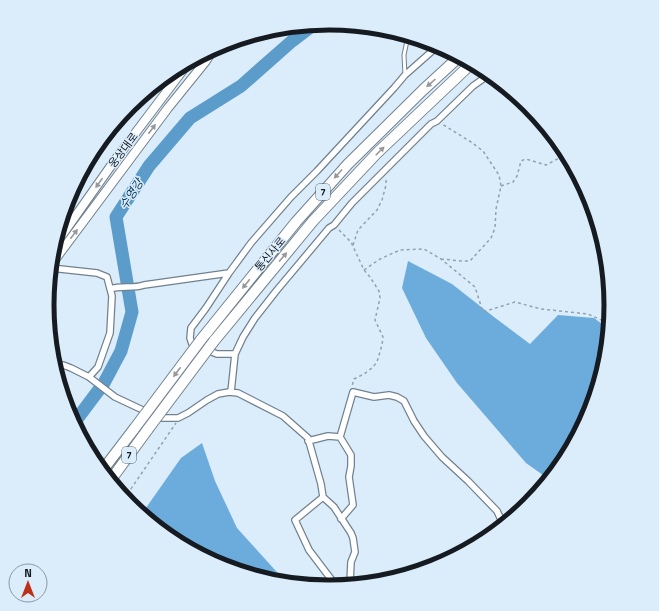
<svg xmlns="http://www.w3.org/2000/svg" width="659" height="611" font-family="'Titillium Web','Noto Sans KR',sans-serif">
  <rect width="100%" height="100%" fill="#dbecfb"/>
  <path fill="#6cacdc" d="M408,261L452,284L494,317L530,344L558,315L594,318L610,330L607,361L590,414L564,463L550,480L526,463L457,383L426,338L402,288Z
    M202,443L215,481L237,528L284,580L286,584L274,583L221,566L172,540L141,515L181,458Z"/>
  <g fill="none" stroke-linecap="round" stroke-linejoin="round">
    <path stroke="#5c9ccb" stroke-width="13" d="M74,423L104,383L121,351L132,312L116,217L149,166L190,118L241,86L292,41L313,25"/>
    <defs>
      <path id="service" d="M405,75L404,55L408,36"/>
      <path id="minor" d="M51,268L97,273L107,277L112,296L110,333L98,367L89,377L71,368L63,365L55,368
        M229,273L206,308L191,328L190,338L192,344L217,354H235L243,337L255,318L277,290L329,228L334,225L352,203L431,124L437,121L473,86L490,74
        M110,289C121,285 133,289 144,285L229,273L251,243L291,197L317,171L394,88L405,75L439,45
        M89,377L115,397L149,413
        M231,392L235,354
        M157,416L162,418H178L188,413L207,400L218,394L229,392L238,393L283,416L308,438L321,484L323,497L334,507L351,533L353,538L355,552L351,562L350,583L344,587
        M308,441L328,436L340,437
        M323,497L295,520L309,550L337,587
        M341,519L353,505L349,477L351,466V455L340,437L353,392L374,397L389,395L397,397L404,401L414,421L424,436L442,457L468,481L497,511L504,526"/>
      <path id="secondary" d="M53,248L115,160L189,62
        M51,265L168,108L206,61L214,48"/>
      <path id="trunk" d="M200,341L296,222L348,164L423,90L460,56
        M214,341L313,221L377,153L472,63
        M102,471L134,429
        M110,481L148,429"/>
    </defs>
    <use href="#service" stroke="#72818e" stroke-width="5"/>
    <use href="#minor" stroke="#72818e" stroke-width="8"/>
    <use href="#secondary" stroke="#72818e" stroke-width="10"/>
    <use href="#trunk" stroke="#72818e" stroke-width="12"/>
    <path stroke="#94a1ac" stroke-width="1.5" stroke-dasharray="3 3" stroke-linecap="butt" d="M501,186L513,182L517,176L521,161L526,159L546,165L567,154
      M339,230L351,242L364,270L370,277L379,291L380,298L375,320L383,337L382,345L377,362L372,368L364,374L354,379L352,386
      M353,245L358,230L377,210L382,200L386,185V177
      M441,259L462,261H470L491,238L495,228L496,209L501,186L499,175L483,151L471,142L442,124
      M364,270L380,259L400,250L424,249L441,259L475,287L483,312L515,302L541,309L588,314L610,324
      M124,499L176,423"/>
    <use href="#service" stroke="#fff" stroke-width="3"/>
    <use href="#minor" stroke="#fff" stroke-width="5.5"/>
    <use href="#secondary" stroke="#fff" stroke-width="8"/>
    <use href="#trunk" stroke="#fff" stroke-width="10"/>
    <defs>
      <path id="trunk-bridge" d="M134,429L200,341
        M148,429L214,341"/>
    </defs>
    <use href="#trunk-bridge" stroke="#72818e" stroke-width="12" stroke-linecap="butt"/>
    <use href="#trunk-bridge" stroke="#fff" stroke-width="10"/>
  </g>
  <defs><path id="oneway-solid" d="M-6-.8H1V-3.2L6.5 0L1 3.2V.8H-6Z"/></defs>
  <g fill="#96989b">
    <use href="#oneway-solid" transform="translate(431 83) rotate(138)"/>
    <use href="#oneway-solid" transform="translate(152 129) rotate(-53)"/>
    <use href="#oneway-solid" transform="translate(380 151) rotate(-45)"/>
    <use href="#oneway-solid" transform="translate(338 174) rotate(132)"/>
    <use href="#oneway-solid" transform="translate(99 183) rotate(125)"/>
    <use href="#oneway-solid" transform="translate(74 234) rotate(-53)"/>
    <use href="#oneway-solid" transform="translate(283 257) rotate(-50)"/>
    <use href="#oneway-solid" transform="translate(246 284) rotate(129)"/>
    <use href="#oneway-solid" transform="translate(177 372) rotate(127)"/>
  </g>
  <g text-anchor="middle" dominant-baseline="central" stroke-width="3" stroke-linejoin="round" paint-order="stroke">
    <g fill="#dbecfb" stroke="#505a62" stroke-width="1">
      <rect x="316" y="184" width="14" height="16" rx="3"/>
      <rect x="122" y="447" width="14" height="16" rx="3"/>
    </g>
    <g font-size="10" font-weight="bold" fill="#151b20">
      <text x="323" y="192">7</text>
      <text x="129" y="455">7</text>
    </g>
    <g font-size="11" fill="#151b20" stroke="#dbecfb">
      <text transform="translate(123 150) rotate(-53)">웅상대로</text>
      <text transform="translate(270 254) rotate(-50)">통신사로</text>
    </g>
    <g font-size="12" font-style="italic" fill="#053a5a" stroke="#dbecfb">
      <text transform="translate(131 194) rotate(-57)">수영강</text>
    </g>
  </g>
  <path d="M0 0H659V611H0ZM54 305a275 275 0 1 1 550 0a275 275 0 1 1-550 0Z" fill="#dbecfb" fill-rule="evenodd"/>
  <path fill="none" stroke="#151b20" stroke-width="5" d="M54 305a275 275 0 1 1 550 0a275 275 0 1 1-550 0Z"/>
  <g transform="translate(28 583)"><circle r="19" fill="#dbecfb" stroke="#8c98a3"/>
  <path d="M0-3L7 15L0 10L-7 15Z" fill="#bc3019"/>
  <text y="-6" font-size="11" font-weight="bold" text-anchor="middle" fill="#151b20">N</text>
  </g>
</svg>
